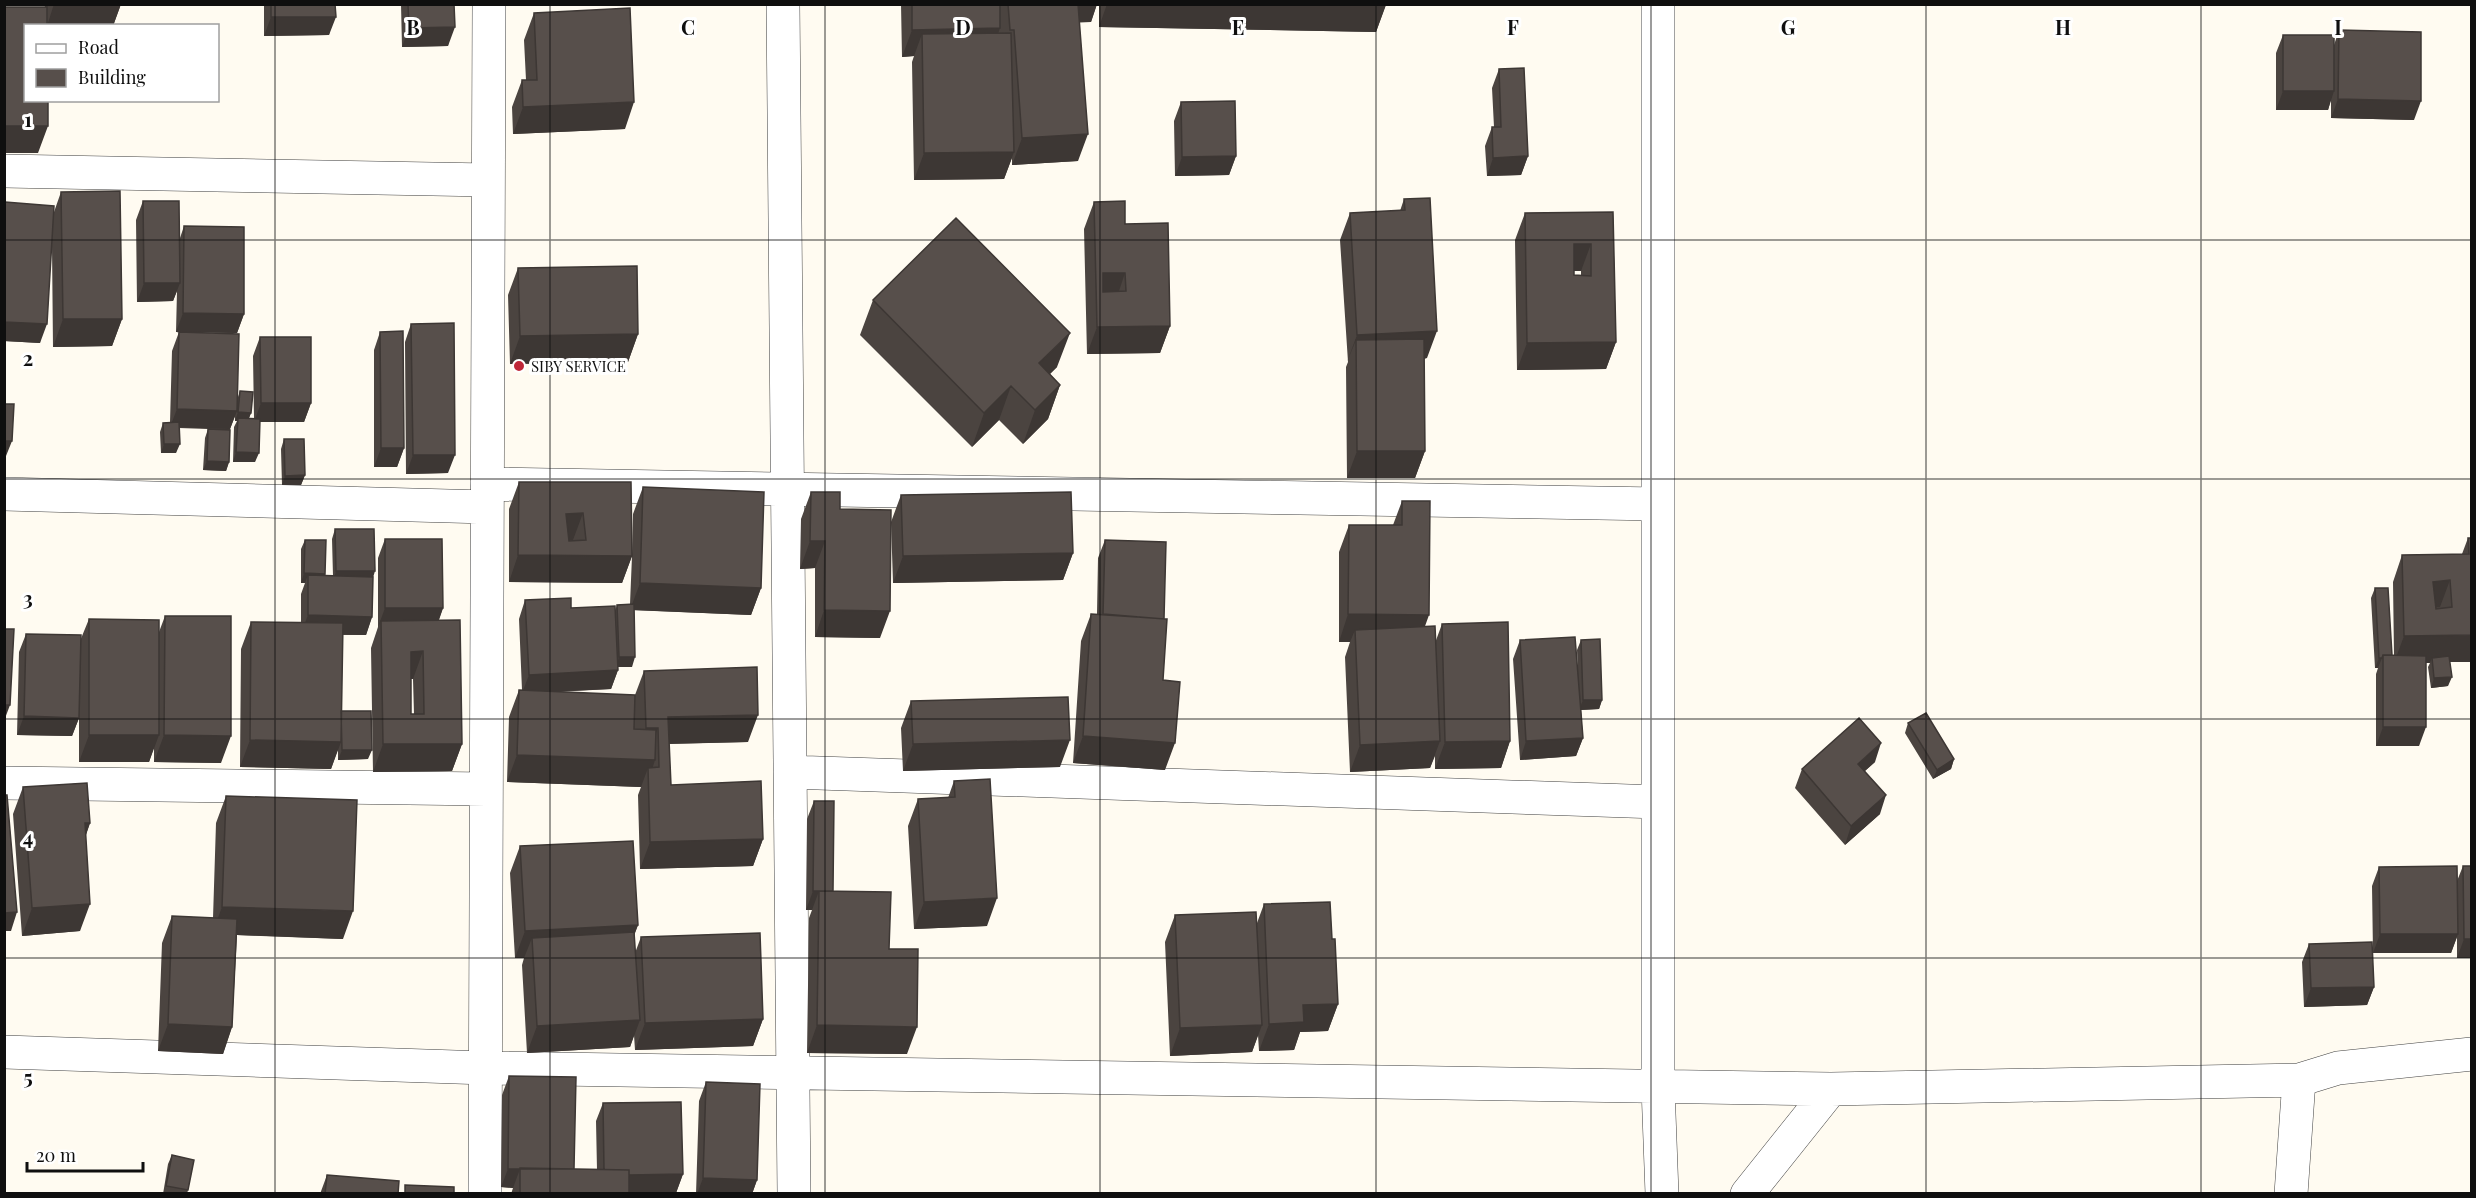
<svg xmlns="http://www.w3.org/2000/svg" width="2476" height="1198" font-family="'Playfair Display',serif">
  <rect width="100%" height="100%" fill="#fffbf1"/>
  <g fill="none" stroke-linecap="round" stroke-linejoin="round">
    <defs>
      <path id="minor" d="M783,4L794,1194
        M1658,4V1087L1662,1194
        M4,171L488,180
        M487,484L1658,504
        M4,494L487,507
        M790,772L1658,802
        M4,783L486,789
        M4,1052L486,1068L1831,1089L2299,1080L2338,1068L2472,1054
        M485,1194L489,4
        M1747,1194L1831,1089
        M2291,1194L2299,1080"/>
    </defs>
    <use href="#minor" stroke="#424242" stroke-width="34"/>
    <use href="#minor" stroke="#fff" stroke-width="33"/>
  </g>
  <path fill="#4b4440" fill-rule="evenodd" d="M44,4H121L113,26H26L38,153H4V7H45Z
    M264,4H335L329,35L264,36Z
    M401,4H454L448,46L402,47Z
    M901,4H1097L1091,22H1080L1078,161L1012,165V158L1004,179L914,180L912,62L914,56L902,57Z
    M1099,4H1386L1376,32L1099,27Z
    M534,13L625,129L513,134L512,107L522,80H526L524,40Z
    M2339,30L2414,120L2331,118V99L2328,110H2276V53L2283,35L2334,45Z
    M1499,69L1528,156L1521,175L1487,176L1485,146L1492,127H1494L1492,88Z
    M1181,102L1236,156L1229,175L1175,176L1174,121Z
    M61,192L122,319L112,346L53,347L52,247L40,343L4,341V205L5,202L54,212Z
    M1404,199L1427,358L1424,359L1425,451L1415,478H1347L1346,367L1348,362L1340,240L1350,213L1400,211Z
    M143,201L180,238L184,226L244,314L237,333L176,332L177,291L173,301L137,302L136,220Z
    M1094,202L1125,224L1170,326L1160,353L1087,354L1084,229Z
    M1613,212L1616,342L1606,369L1517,370L1515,240L1525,213ZM1574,271H1581V275H1574Z
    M518,268L638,334L628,362L510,364L508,295Z
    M873,300L1057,367L1050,374L1060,385L1048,419L1023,444L999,420L972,447L860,335Z
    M411,324L448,473L406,474L405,342Z
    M179,332L238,397L240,391L251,413L249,418H254L253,356L260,337L311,403L304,422H260L255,462H233L234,427L237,421H235V416L230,429L229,462L226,471L203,470L205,438L208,429L179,428L176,453H161L160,432L163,423L170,422L172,351Z
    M380,332L404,448L397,467H374V350Z
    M284,439L305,475L301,485H282L281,449Z
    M519,482H631L632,555L633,514L643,487L761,588L751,615L634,610L632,667H618V670L611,689L556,692L635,695L644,671L748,742L669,744L671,785L763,839L753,866L640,869L638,795L641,787L507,782L509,717L519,690H522L519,619L525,600L571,608L615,611L617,605L630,604L632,556L622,583L509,582V509Z
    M811,492L840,509L880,638L815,637V568L800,569L801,519Z
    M901,495L1073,553L1063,580L893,583L891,522Z
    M1402,501L1425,627L1435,643L1442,624L1510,741L1501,768L1435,769V756L1430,768L1350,772L1345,657L1350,642H1339V552L1349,525H1393Z
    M335,529L373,577L372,617L366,635H342L341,711L368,759L338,760V749L331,769L240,767L241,649L251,622L301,623V594L305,583H301V549L305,540L325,574L324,575L333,576L332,539Z
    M2468,538H2472L2450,662L2448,686L2431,688L2428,667L2430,663H2426L2419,746H2376V674L2378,668H2375L2371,598L2375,588L2392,655H2394L2393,582L2402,555L2462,554Z
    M385,539L443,608L439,620L462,744L452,771L373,772L371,648L378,627V558ZM411,679H413L414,714H411Z
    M1105,540L1163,680L1165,770L1073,763L1081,641L1091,614H1097L1098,558Z
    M165,616L221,763L154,762V747L149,762H79V718L72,736L17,735L19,652L26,634L80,641L89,619L159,632Z
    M1520,640L1578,673L1577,650L1581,640L1602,700L1599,709L1581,710L1583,738L1576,756L1520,760L1513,659Z
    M911,701L1060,767L903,771L901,728Z
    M1908,723L1954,759L1951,769L1933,779L1905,733Z
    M1875,762L1865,771L1880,814L1845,845L1795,788L1802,769Z
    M954,781L987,926L914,929L908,826L918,799L948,798Z
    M23,787L90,823L85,837L80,931L22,936L13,814Z
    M226,796L343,939L237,935L232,1027L223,1054L158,1051L162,943L172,916L213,918L216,823Z
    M814,801L833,891L889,949L907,1054L807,1053L809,918L812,910H806L807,819Z
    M520,846L638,925L634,935L635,953L641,937L763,1019L753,1046L635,1050L634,1035L630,1047L527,1053L522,965L524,958H515L510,873Z
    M2463,866L2472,958H2457V937L2451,953H2373L2372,886L2379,867L2457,881Z
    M1264,904L1332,939L1338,1004L1328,1031L1300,1032L1294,1050L1259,1051L1258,1035L1252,1052L1170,1056L1165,942L1175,915L1257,923Z
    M2309,944L2374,987L2367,1005L2304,1007L2302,962Z
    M509,1076L574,1169L597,1170L596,1121L603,1103L683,1174L676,1193L511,1194L513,1188L501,1187L502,1095Z
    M706,1082L757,1180L752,1194H696L699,1101Z
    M172,1155L188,1190L187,1194H163L168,1164Z
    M327,1175L398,1194H320Z"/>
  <path fill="#3d3734" d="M54,4H121L113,26H47Z
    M1075,4H1097L1091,22L1068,23Z
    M1107,4L1386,5L1376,32L1099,27Z
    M271,17H336L329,35L264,36Z
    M455,27L448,46L402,47L409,28Z
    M1000,28L991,55L922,34L914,56L902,57L912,30Z
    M2283,91H2334L2328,110H2276Z
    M2338,99L2421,101L2414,120L2331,118Z
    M634,102L625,129L513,134L523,107Z
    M4,126H48L38,153H4Z
    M1088,134L1078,161L1012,165L1022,138Z
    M1014,152L1004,179L914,180L924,153Z
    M1236,156L1229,175L1175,176L1182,157Z
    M1528,156L1521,175L1487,176L1493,158Z
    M1574,244H1591L1581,271H1564Z
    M1103,273H1125L1116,300H1096Z
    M144,283H180L173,301L137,302Z
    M183,313L244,314L237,333L176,332Z
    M63,319H122L112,346L53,347Z
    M4,322L47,324L40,343L4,341Z
    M1170,326L1160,353L1087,354L1097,327Z
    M1437,331L1427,358L1356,362V340L1347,362L1357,335Z
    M1070,333L1057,367L1026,397L1039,363Z
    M638,334L628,362L510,364L520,336Z
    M1616,342L1606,369L1517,370L1527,343Z
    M1060,385L1048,419L1023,444L1035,410Z
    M1011,386L999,420L972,447L984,413Z
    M261,403H311L304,422H254Z
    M177,409L237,411L230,429L170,427Z
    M238,412L251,413L247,423L238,418L237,421H235Z
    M4,441H12L4,461Z
    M164,444H180L176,453H161Z
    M381,448H404L397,467H374Z
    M1357,451H1425L1415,478H1347Z
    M236,452L259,453L255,462H233Z
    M413,455H455L448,473L406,474Z
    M207,461L229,462L226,471L203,470Z
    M305,475L301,485H282L285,476Z
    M583,513L573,540L556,542L566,514Z
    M810,541H825L815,568L800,569Z
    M1073,553L1063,580L893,583L903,556Z
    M518,555L632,556L622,583L509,582Z
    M336,571H375L372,581H333Z
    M304,573L325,574L322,583L308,575L305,583H301Z
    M2450,580L2440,607L2423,609L2433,582Z
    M640,583L761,588L751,615L630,610Z
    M385,608H443L436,627L381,621L378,627Z
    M824,610L890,611L880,638L815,637Z
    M1348,614L1429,615L1419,643L1355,630L1350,642H1339Z
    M308,615L372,617L366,635L301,633Z
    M2472,635V662H2432V658L2430,663H2394L2404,636Z
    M423,651L413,679H401L411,652Z
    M619,657H635L632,667H616Z
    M2379,658H2382L2378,668H2375Z
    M618,670L611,689L522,693L529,675Z
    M2452,677L2448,686L2431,688L2434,678Z
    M1583,700H1602L1599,709L1579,710Z
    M4,705H10L4,721Z
    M758,715L748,742L659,744L668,717Z
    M24,716L79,718L72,736L17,735Z
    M2383,727H2426L2419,746H2376Z
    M646,728H658L648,755H636Z
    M89,735H159L149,762H79Z
    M164,735L231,736L221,763L154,762Z
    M1083,736L1175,743L1165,770L1073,763Z
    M1583,738L1576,756L1520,760L1526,741Z
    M250,740L341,742L331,769L240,767Z
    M1070,740L1060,767L903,771L913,744Z
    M1440,741L1430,768L1350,772L1360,745Z
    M1510,741L1501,768L1435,769L1445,742Z
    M1881,743L1875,762L1851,783L1858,764Z
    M383,744H462L452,771L373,772Z
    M342,750H372L368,759L338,760Z
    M517,755L655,760L649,779L648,768L641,787L507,782Z
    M1954,759L1951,769L1933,779L1937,770Z
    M1886,795L1880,814L1845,845L1851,826Z
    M85,823H90L81,850Z
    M763,839L753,866L640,869L650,842Z
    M813,891H819L812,910H806Z
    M997,898L987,926L914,929L924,902Z
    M90,904L80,931L22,936L32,908Z
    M222,907L353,911L343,939L212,934Z
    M17,912L11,931H4V913Z
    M638,925L628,952L532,938L524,958H515L525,931Z
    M2380,934H2458L2451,953H2373Z
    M2464,939H2472V958H2457Z
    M2374,987L2367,1005L2304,1007L2311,988Z
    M1338,1004L1328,1031L1300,1032L1294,1050L1259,1051L1269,1024L1303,1005Z
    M763,1019L753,1046L635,1050L645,1023Z
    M640,1020L630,1047L527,1053L537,1026Z
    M168,1024L232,1027L223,1054L158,1051Z
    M817,1025L917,1027L907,1054L807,1053Z
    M1262,1025L1252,1052L1170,1056L1180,1028Z
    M508,1169H520L513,1188L501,1187Z
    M683,1174L676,1193L597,1194L604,1175Z
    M703,1178L757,1180L752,1194H697Z"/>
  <path fill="#574f4b" stroke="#3d3734" stroke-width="1.5" fill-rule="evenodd" d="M271,4H335L336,17H271Z
    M408,4H454L455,27L409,28Z
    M912,4H1000V28L912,30Z
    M1008,4H1078L1088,134L1022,138L1014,30H1010Z
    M4,7H47V26H26V100H48V126H4Z
    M630,8L634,102L523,107L522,80H537L534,13Z
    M2339,30L2421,32V101L2338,99Z
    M1011,33L1014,152L924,153L922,34Z
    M2283,35H2334V91H2283Z
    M1524,68L1528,156L1493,158L1492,127H1501L1499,69Z
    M1235,101L1236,156L1182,157L1181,102Z
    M120,191L122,319H63L61,192Z
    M1430,198L1437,331L1357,335L1350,213L1405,210L1404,199Z
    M143,201H179L180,283H144Z
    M1125,201V224L1168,223L1170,326L1097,327L1094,202ZM1103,273H1125L1126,291L1103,292Z
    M5,202L54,206L47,324L4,322V217Z
    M1613,212L1616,342L1527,343L1525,213ZM1574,244H1591V276L1574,275Z
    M956,218L1070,333L1039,363L1060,385L1035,410L1011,386L984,413L873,300Z
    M184,226L244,227V314L183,313Z
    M637,266L638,334L520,336L518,268Z
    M454,323L455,455H413L411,324Z
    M403,331L404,448H381L380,332Z
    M179,332L239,334L237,411L177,409Z
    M260,337H311V403H261Z
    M1424,339L1425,451H1357L1356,340Z
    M240,391L253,392L251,413L238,412Z
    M4,404H14L12,441H4Z
    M238,418L260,419L259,453L236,452Z
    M179,422L180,444H164L163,423Z
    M208,429L230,430L229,462L207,461Z
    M284,439H304L305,475L285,476Z
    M519,482H631L632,556L518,555ZM583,513L586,540L569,541L566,514Z
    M643,487L764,492L761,588L640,583Z
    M811,492H840V509L891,510L890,611L824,610L825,541H810Z
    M1071,492L1073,553L903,556L901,495Z
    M1402,501H1430L1429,615L1348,614L1349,525H1402Z
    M335,529H374L375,571H336Z
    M2468,538H2472V635L2404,636L2402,555L2469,554ZM2450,580L2452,607L2436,609L2433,582Z
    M385,539H442L443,608H385Z
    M305,540H326L325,574L304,573Z
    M1105,540L1166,542L1164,619L1103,614Z
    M308,575L373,577L372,617L308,615Z
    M2375,588H2388L2392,655H2383L2382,658H2379Z
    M571,598V608L615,606L618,670L529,675L525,600Z
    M634,604L635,657H619L617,605Z
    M1091,614L1167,619L1163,680L1180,682L1175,743L1083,736Z
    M165,616H231V736L164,735Z
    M89,619L159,620V735H89Z
    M460,620L462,744H383L381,621ZM423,651L424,714H411V652Z
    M251,622L343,623L341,742L250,740Z
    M1508,622L1510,741L1445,742L1442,624Z
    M1435,626L1440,741L1360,745L1355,630Z
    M4,629H14L10,705H4Z
    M26,634L81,635L79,718L24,716Z
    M1575,637L1583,738L1526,741L1520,640Z
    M1600,639L1602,700H1583L1581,640Z
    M2383,655L2426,656V727H2383Z
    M2449,656L2452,677L2434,678L2432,658Z
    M757,667L758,715L668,717L671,785L761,781L763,839L650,842L648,768L659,767L658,728H646L644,671Z
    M519,690L635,695L634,729L656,730L655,760L517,755Z
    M1068,697L1070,740L913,744L911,701Z
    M341,711H371L372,750H342Z
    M1926,713L1954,759L1937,770L1908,723Z
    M1859,718L1881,743L1858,764L1886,795L1851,826L1802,769Z
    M990,779L997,898L924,902L918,799L955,797L954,781Z
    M87,783L90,823H85L90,904L32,908L23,787Z
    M4,795H7L17,912L4,913Z
    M226,796L357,800L353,911L222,907Z
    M814,801H834L833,891H813Z
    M633,841L638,925L525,931L520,846Z
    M2457,866L2458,934H2380L2379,867Z
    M2463,866H2472V939H2464Z
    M819,891L891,892L889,949H918L917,1027L817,1025Z
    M1330,902L1332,939H1335L1338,1004L1303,1005L1304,1022L1269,1024L1264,904Z
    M1256,912L1262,1025L1180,1028L1175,915Z
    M172,916L237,919L232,1027L168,1024Z
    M634,932L640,1020L537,1026L532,938Z
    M760,933L763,1019L645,1023L641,937Z
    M2372,942L2374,987L2311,988L2309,944Z
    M509,1076L576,1077L574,1169H508Z
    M706,1082L760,1084L757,1180L703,1178Z
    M681,1102L683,1174L629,1175V1170H604L603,1103Z
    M172,1155L194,1160L188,1190L166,1186Z
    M520,1168L629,1170V1194H520Z
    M327,1175L399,1181L398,1194H325Z
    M405,1185L454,1187V1194H405Z"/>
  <path fill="none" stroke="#0f0f0f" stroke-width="1.5" stroke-opacity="0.55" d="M275,4V1194M550,4V1194M825,4V1194M1100,4V1194M1376,4V1194M1651,4V1194M1926,4V1194M2201,4V1194M4,240H2472M4,479H2472M4,719H2472M4,958H2472"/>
  <circle fill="#bf2738" stroke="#fff" stroke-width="2" cx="519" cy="366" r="6"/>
  <g text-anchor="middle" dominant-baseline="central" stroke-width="6" stroke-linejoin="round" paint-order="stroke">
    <g font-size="15" fill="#0f0f0f" stroke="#fff" text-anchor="start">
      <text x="531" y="366">SIBY SERVICE</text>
    </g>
  </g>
  <g font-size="20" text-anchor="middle" font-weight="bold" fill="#0f0f0f" stroke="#fff" stroke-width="6" stroke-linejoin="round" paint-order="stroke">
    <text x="413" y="35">B</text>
    <text x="688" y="35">C</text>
    <text x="963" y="35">D</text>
    <text x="1238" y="35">E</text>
    <text x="1513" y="35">F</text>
    <text x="1788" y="35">G</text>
    <text x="2063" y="35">H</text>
    <text x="2338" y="35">I</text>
    <text x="28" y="127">1</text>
    <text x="28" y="366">2</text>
    <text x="28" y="606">3</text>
    <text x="28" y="845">4</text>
    <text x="28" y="1085">5</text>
  </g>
  <rect width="2476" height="1198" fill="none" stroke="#0f0f0f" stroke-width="12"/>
  <rect x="24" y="24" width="195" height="78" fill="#ffffff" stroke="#9f9f9f" stroke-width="1.5"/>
  <rect x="36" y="44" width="30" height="9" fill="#ffffff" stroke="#9f9f9f" stroke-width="1.5"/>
  <text x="78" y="54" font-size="18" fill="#0f0f0f">Road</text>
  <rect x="36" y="69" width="30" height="18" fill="#574f4b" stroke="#9f9f9f" stroke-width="1.5"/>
  <text x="78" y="84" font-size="18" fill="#0f0f0f">Building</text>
  <path d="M27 1162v9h116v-9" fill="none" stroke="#0f0f0f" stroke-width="3"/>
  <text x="36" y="1162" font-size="18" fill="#0f0f0f" stroke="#ffffff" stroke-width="4.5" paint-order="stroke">20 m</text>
</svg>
